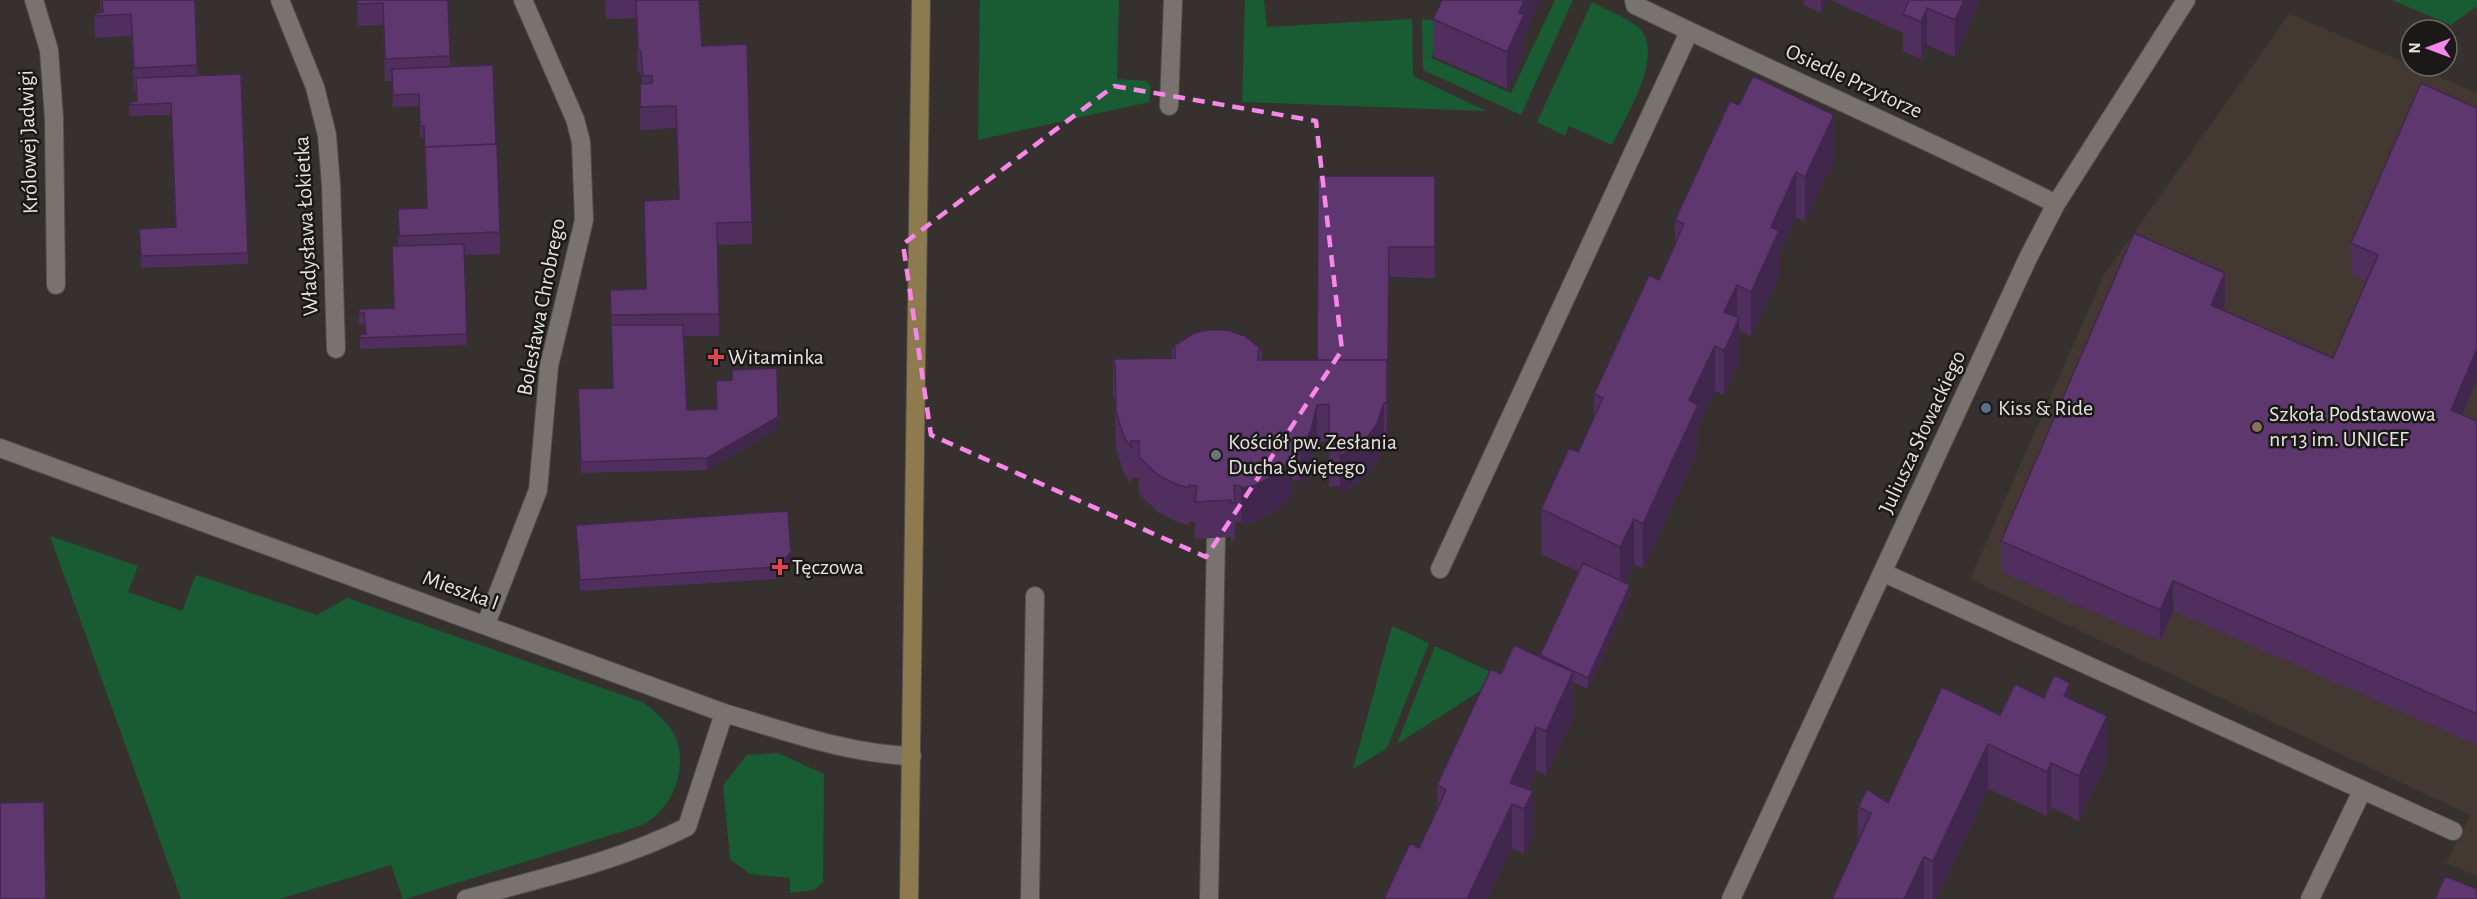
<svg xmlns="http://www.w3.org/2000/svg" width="2477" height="899" font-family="'Alegreya Sans',sans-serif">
  <rect width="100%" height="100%" fill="#36312e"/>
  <path fill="#433932" d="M2289,14L2477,93V876L2446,863L2470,815L1970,579L2104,275Z"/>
  <path fill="#195b32" d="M980,0H1119L1117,79L1146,81L1151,87L1149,102L978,140Z
    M1245,0H1264L1267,27L1412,19L1413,76L1486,111L1242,102Z
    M1555,0H1573L1521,115L1423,70L1422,19L1446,22L1431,58L1511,93Z
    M2392,0H2477V6L2451,25Z
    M1592,2C1606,10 1624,16 1637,26C1668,52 1625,117 1612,145L1569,126L1565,136L1537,122Z
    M50,536L138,566L128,592L182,611L196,575L317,615L347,598L642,702C657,712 676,729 679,748C684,780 669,812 640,826L405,899H403L391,865L280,899H181Z
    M1392,626L1429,643L1387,748L1353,769Z
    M1435,646L1502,677L1397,744Z
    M778,753L824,774L823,882L814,890L790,893V878L750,874L730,859L723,785L747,755Z"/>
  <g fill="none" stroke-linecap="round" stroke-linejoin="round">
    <defs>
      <path id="lane" d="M1440,569L1689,32
        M1884,573L2453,831
        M1030,899L1035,596
        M2310,899L2362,791"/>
      <path id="street" d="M34,0L49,50L54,118L56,285
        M280,0L315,87L327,135L331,185L336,349
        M1634,0L1635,5C1774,73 1918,134 2056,204
        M1169,106L1173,0
        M0,448L724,713C786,731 847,754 912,756
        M486,624L538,490L549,366L584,220L581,142L575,119L523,0
        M466,899C541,878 617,862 687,827L724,713
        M1209,899L1216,537
        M1731,899L2028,258L2056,204L2186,0"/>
      <path id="secondary" d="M909,899L921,0"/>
    </defs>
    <use href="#lane" stroke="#514e4b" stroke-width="20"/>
    <use href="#street" stroke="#514e4b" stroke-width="20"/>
    <use href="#secondary" stroke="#514e4b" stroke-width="20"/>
    <use href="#lane" stroke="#78736f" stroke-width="18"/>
    <use href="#street" stroke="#78736f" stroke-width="18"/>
    <use href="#secondary" stroke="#8d7a4f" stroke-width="18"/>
  </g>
  <path fill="#502f5f" d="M100,0H195L197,76L248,253V264L141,268L139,229L175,227L171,115L129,116V103L137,101L136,90H134L131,36L95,38L94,14L101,13Z
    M357,0H448L450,67L500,232V254L464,255L467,345L360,349V334H365L364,324L359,325V309L394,308L398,246V209L427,208L424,137L420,138L419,106L393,107L392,81H385L383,25L358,26Z
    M605,0H699L702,46L752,222V244L718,245L719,336H684L687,410L716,409V381L732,380V370L778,429L707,470L581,473L578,389L613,388L610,290L646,289L644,201L679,199L676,128L640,130V84H642L641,74L638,72L636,18L606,19Z
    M1804,0H1827L1821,13L1804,5Z
    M1831,0H1980L1955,57L1927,45L1921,59L1903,51V33Z
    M1433,19L1524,38V52L1507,89L1433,56Z
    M2421,83L2462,415L2477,421V745L2173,611L2160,641L2001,572V541L2225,303L2222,310L2333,358L2366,281L2351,274V243Z
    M1730,101L1834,160L1805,221L1796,217L1779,253V275L1751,336L1739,331V363L1724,395L1715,391L1698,426V450L1643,568L1634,564L1625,582L1630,596L1588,689L1573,682V717L1546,775L1536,771L1528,789L1533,835L1524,854L1512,848H1419L1437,810V785L1501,674L1540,657L1579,572L1541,554V509L1578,452L1594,417V394L1659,280L1675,245V220Z
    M1318,176H1435V278L1389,277L1387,440H1384L1377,461L1365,477L1355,485L1340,493V486H1329V441L1317,442L1311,467L1300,488V480H1292V496L1274,512L1256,522L1241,525V523L1235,522V540H1231V537L1195,539V522H1189V525L1175,521L1158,512L1139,494V478H1131V484L1124,474L1116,449L1115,399H1113V359L1172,358V347L1262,350V360H1317Z
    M576,525L791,563L777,579L580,591Z
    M2044,698L2070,699L2107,761L2079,821L2051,807L2047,816L1988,789L1936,899H1832L1858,842V807L1888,803L2000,715Z"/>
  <path fill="#41264d" d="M1524,0H1540L1524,38V52L1507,89V52L1519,13Z
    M1821,0H1827L1821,13Z
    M1964,0H1980L1955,57V20Z
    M1927,8V45L1921,59V22Z
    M1834,115V160L1805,221V177Z
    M1796,172V217L1779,253V275L1751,336V292L1771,227Z
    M2225,273V303L2211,336V305Z
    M1737,285V323L1739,318V363L1724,395V312Z
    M1715,346V391L1698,426V450L1643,568V524L1689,400Z
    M2477,349V379L2451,441V410Z
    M1384,403V440L1377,461L1365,477L1355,485L1340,493V456Z
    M1317,405V442L1311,467L1300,488V451Z
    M778,417V429L707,470V458Z
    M1292,459V496L1274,512L1256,522L1241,525V488Z
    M1634,519V564L1620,592V547Z
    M791,552V563L777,579V567Z
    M2173,581V611L2160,641V610Z
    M1630,585V596L1588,689V678Z
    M1573,672V717L1546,775V731Z
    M2070,683V728L2064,696Z
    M2107,716V761L2079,821V776Z
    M1536,727V771L1519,807L1512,804V848L1488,899H1467L1510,783Z
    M1988,744V789L1936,899H1933V861Z
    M2051,763V807L2047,816V772Z
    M1533,791V835L1524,854V809Z
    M1924,857V899H1904Z"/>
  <path fill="#5d376e" stroke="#41264d" stroke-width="1.5" d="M102,0H195L197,65L134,68L131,14L95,16L94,14L103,12Z
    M357,0H448L450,56L385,59L383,3L358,4Z
    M636,0H699L702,46L747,44L752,222L717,223L719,314L611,315L610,290L646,289L644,201L679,199L676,106L640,107V84L652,83V76H643L641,52L638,50Z
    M1442,0H1524L1519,13L1524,15L1507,52L1433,19Z
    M1909,0H1964L1955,20L1927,8L1921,22L1903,14Z
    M493,65L496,144L425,147V157L424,126H420L419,94L393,95L392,69Z
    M241,74L248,253L141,256L139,229L176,227L171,103L129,105V103L137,101L136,78Z
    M1753,76L1834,115L1805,177L1796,172L1771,227L1779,231L1751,292L1737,285L1724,312L1739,318L1724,351L1715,346L1689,400L1698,405L1643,524L1634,519L1620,547L1541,509L1569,448L1578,452L1603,398L1594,394L1649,275L1659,280L1684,224L1675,220L1730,101L1739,105Z
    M2421,83L2477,108V349L2451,410L2477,421V714L2173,581L2160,610L2001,541L2134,233L2225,273L2211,305L2333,358L2378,255L2351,243Z
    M497,144L500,232L399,236L398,209L427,208L425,147Z
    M1318,176H1435V247H1389L1388,367H1387V360H1317Z
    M464,244L467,334L360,338V334H366L364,313H359V309L394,308L392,246Z
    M611,325H683L687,410L717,409L716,381L732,380V370L777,368L778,417L707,458L581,462L578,389L613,388Z
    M1208,330H1227L1245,336L1262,350H1258V360H1387V403H1384L1377,424L1365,440L1355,448L1340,456V449H1329V404L1317,405L1311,430L1300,451V443H1292V459L1274,475L1256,485L1241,488V486L1234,485L1235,503H1231V500L1195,502L1197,486L1189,485V488L1175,484L1158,475L1139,457V441H1131V447L1124,437L1116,412L1115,362H1113V359L1175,358V348L1172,347L1194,333Z
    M788,511L791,552L777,567L580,580L576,525Z
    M1583,563L1630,585L1588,678L1540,655Z
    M1514,645L1573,672L1546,731L1536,727L1510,783L1533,791L1524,809L1512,804L1467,899H1384L1410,843L1419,848L1446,790L1437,785L1491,669L1501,674Z
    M2054,675L2070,683L2064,696L2107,716L2079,776L2051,763L2047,772L1988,744L1933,861L1924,857L1904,899H1832L1871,813L1858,807L1867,789L1888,803L1942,687L2000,715L2015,684L2044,698Z
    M44,802L46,899H0V803Z
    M2445,876L2477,889V899H2435Z"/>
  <path fill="none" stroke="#f987e9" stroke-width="4.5" stroke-dasharray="12 8" stroke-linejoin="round" d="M1114,86L1316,121L1342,350L1206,557L931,435L903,244Z"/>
  <g fill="#e0444e" stroke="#1b1918" stroke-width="2">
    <path d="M713 348h6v6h6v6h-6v6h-6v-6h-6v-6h6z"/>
    <path d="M777 558h6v6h6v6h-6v6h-6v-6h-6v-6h6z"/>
  </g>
  <circle fill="#5c6f8a" stroke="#1b1918" stroke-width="2" cx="1986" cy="408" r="6"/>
  <circle fill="#8d6e63" stroke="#1b1918" stroke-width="2" cx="2257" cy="427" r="6"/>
  <circle fill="#6b7280" stroke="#1b1918" stroke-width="2" cx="1216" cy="455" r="6"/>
  <g text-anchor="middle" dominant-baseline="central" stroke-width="5" stroke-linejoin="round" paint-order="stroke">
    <g font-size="22" fill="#e6e3e1" stroke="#1b1918">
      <text transform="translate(1854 81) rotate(25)">Osiedle Przytorze</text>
      <text transform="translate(28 142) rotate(-92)">Królowej Jadwigi</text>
      <text transform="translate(306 226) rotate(-93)">Władysława Łokietka</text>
      <text transform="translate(541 307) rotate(-79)">Bolesława Chrobrego</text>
      <text transform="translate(1922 432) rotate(-65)">Juliusza Słowackiego</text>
      <text transform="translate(461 590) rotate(20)">Mieszka I</text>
    </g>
    <g font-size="22" fill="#e6e3e1" stroke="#1b1918" text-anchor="start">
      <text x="728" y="357">Witaminka</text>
      <text x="1998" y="408">Kiss &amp; Ride</text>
      <text x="2269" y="414">Szkoła Podstawowa<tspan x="2269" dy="25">nr 13 im. UNICEF</tspan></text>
      <text x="1228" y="442">Kościół pw. Zesłania<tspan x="1228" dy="25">Ducha Świętego</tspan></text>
      <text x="792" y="567">Tęczowa</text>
    </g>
  </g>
  <g transform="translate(2429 48) rotate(270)"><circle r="28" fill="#1b1918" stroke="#6c6a68" stroke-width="1.5"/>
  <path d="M0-4.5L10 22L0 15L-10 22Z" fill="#f987e9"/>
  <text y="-9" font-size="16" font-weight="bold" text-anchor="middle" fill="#e6e3e1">N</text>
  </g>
</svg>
